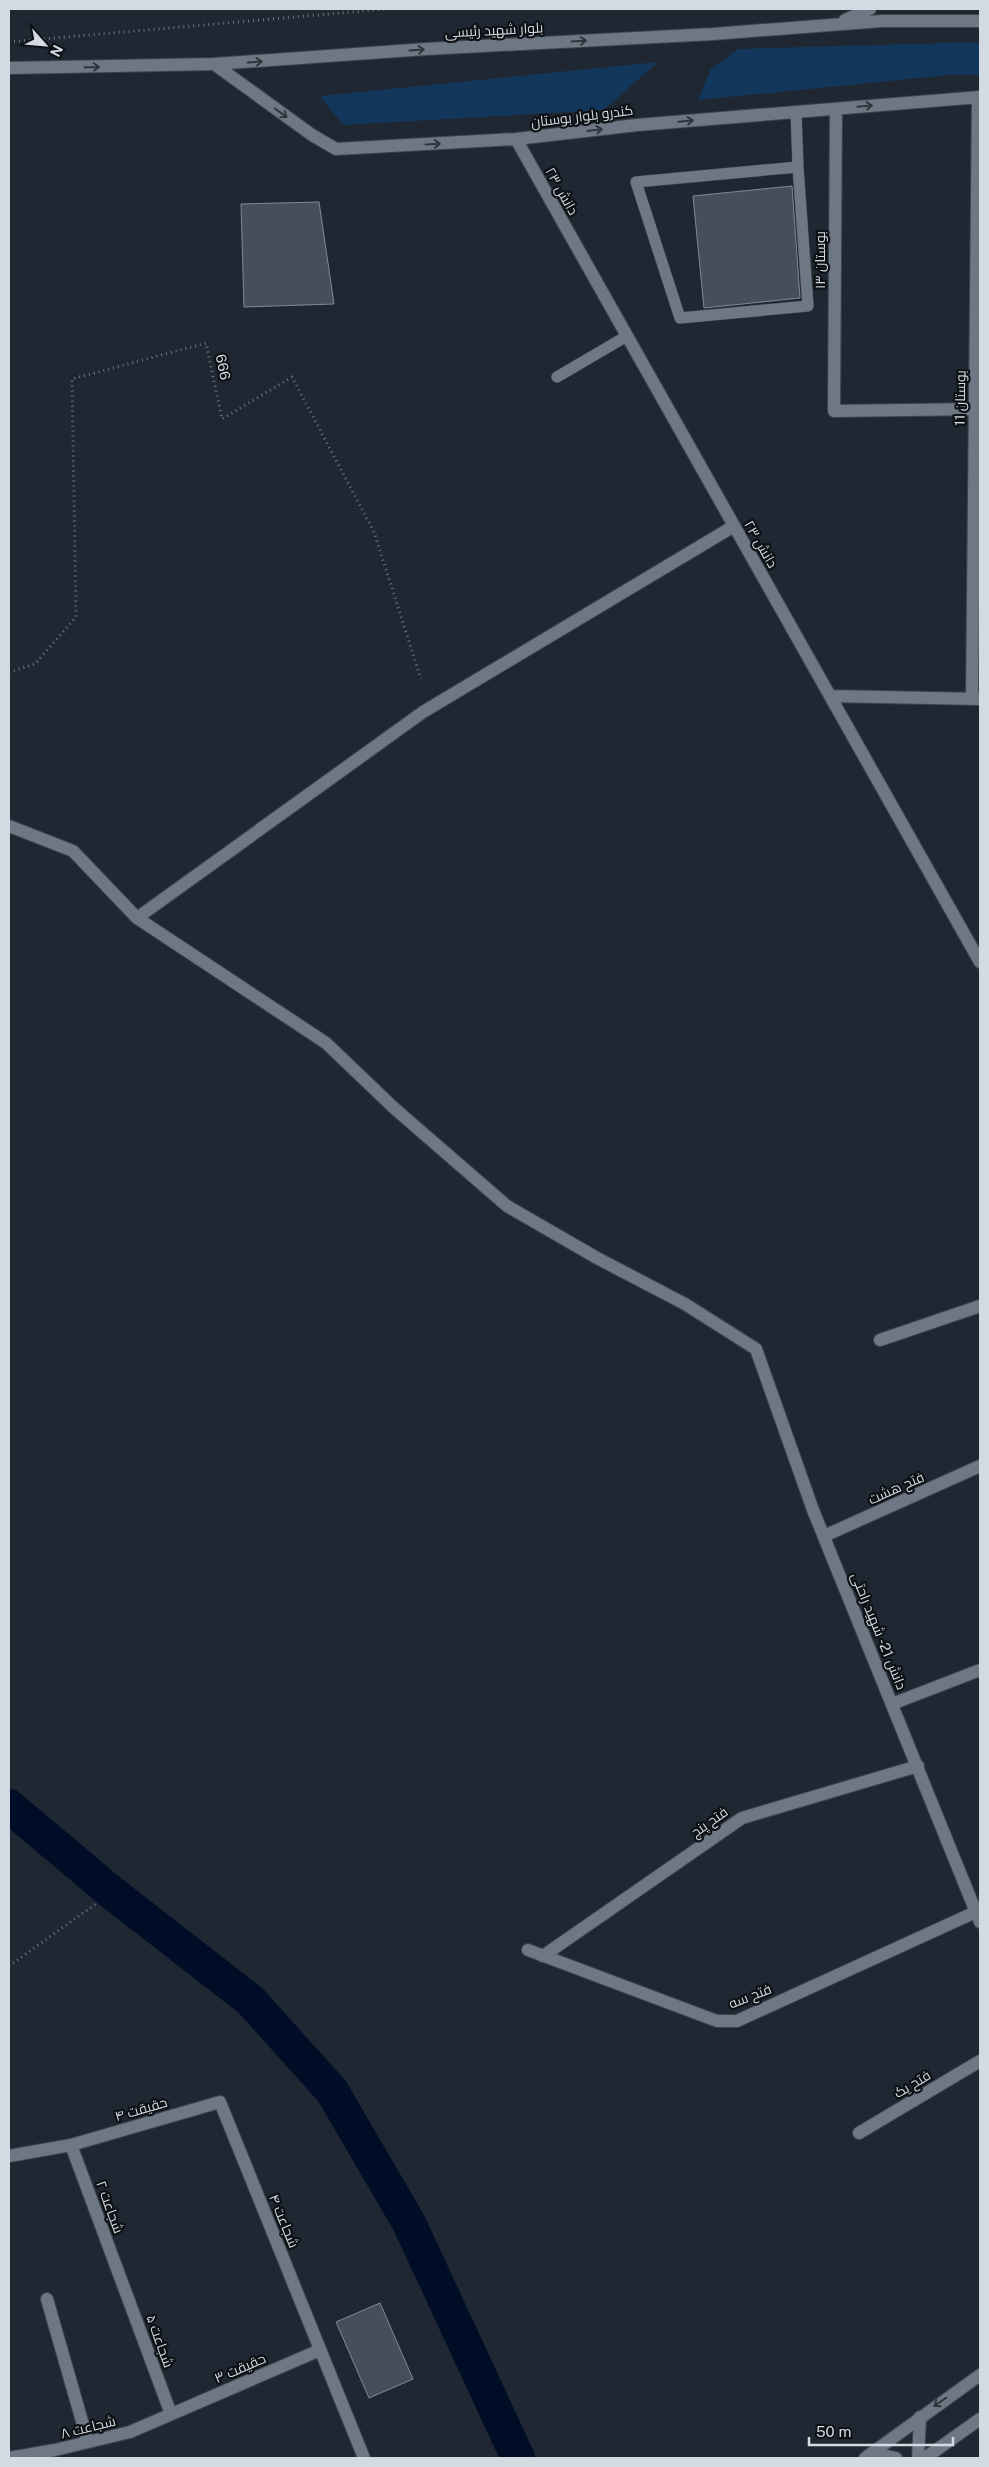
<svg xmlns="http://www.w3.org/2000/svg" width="989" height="2467" font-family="'Public Sans',Cairo,sans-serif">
  <rect width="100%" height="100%" fill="#1f2832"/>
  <path fill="#13375b" d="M980,42V75H949L698,100L710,70L738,49Z
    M658,62L604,110L343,125L320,96Z"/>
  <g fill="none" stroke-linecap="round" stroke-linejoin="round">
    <path stroke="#000d27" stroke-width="34" d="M9,1806L111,1892L250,2000L332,2091L409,2223L518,2458"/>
  </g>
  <path fill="#454f5a" stroke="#808b97" d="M792,186L800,298L704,308L693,196Z
    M319,202L334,304L244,307L241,204Z
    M380,2303L413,2379L369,2398L336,2322Z"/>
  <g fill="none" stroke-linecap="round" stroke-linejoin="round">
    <defs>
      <path id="lane" d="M796,112L798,167L636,182L680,318L808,306L798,167
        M557,377L627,336"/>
      <path id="street" d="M214,64L312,135L336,149L516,139L637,125L980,97
        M836,109L834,411L980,409
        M516,139L980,962
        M830,696L980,699
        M972,699L978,97
        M9,826L73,851L137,918L326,1043L394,1108L507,1206L597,1258L685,1304L756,1349L813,1510L980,1922
        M137,918L423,712L734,526
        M880,1340L980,1306
        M824,1536L980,1466
        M892,1704L980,1670
        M528,1950L717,2021H737L980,1910
        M543,1956L742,1818L918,1766
        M859,2133L980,2061
        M71,2145L171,2414
        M9,2156L71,2145L220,2102L364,2458
        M47,2299L88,2442
        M9,2458L55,2450L130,2432L320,2350
        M865,2458L980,2375"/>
      <path id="secondary" d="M845,20L870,9
        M9,68L214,64L426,49L713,34L882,21H980
        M872,2453L896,2458
        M918,2458L920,2417
        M925,2458L980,2419"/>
    </defs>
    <use href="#lane" stroke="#3e454e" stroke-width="12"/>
    <use href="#street" stroke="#3e454e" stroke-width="14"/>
    <use href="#secondary" stroke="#3e454e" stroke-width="14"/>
    <path stroke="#6d757d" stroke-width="3" stroke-dasharray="1 4" stroke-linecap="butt" d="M9,42L386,9
      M9,672L35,664L76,617L72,379L206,343L222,419L292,377L374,532L421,679
      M9,1966L97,1903"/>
    <use href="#lane" stroke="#6d7884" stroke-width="11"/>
    <use href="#street" stroke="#6d7884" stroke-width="12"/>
    <use href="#secondary" stroke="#6d7884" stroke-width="12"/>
  </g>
  <defs><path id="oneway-shaft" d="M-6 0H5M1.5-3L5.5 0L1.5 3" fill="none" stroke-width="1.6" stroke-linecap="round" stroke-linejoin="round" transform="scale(1.25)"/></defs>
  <g stroke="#2f353c">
    <use href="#oneway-shaft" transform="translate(579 41) rotate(-3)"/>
    <use href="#oneway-shaft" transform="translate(417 50) rotate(-4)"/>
    <use href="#oneway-shaft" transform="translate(255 62) rotate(-4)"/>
    <use href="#oneway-shaft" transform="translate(92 67) rotate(-1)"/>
    <use href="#oneway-shaft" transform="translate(865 106) rotate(-5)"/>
    <use href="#oneway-shaft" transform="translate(281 113) rotate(36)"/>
    <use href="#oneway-shaft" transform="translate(686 121) rotate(-5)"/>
    <use href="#oneway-shaft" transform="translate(595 130) rotate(-7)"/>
    <use href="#oneway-shaft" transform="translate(433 144) rotate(-3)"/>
    <use href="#oneway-shaft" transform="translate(940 2402) rotate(145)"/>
  </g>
  <g text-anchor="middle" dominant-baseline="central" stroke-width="4.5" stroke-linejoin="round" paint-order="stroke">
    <g font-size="14" fill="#d4dae1" stroke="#0d1115">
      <text transform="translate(494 30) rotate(-3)">بلوار شهید رئیسی</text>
      <text transform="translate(582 116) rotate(-7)">کندرو بلوار بوستان</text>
      <text transform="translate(562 191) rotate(61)">دانش ۲۳</text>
      <text transform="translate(820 260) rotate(-90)">بوستان ۱۳</text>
      <text transform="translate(223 367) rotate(78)">666</text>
      <text transform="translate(960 398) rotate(-89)">بوستان 11</text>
      <text transform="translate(761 544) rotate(60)">دانش ۲۳</text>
      <text transform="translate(896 1488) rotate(-24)">فتح هشت</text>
      <text transform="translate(879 1631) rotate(68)">دانش 21 - شهید راحتی</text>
      <text transform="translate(709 1822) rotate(-35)">فتح پنج</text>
      <text transform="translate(750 1996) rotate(-21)">فتح سه</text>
      <text transform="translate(912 2084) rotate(-31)">فتح یک</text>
      <text transform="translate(141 2109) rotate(-16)">حقیقت ۴</text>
      <text transform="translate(110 2207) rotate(70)">شجاعت ۲</text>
      <text transform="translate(284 2221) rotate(68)">شجاعت ۴</text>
      <text transform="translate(160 2341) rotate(70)">شجاعت ۵</text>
      <text transform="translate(240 2368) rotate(-23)">حقیقت ۳</text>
      <text transform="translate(88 2427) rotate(-14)">شجاعت ۸</text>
    </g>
  </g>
  <rect width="989" height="2467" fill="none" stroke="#d4dae1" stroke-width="20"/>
  <g transform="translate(45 45) rotate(117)" stroke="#0d1115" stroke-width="4" paint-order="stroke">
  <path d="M0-4L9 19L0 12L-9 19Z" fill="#d4dae1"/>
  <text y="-8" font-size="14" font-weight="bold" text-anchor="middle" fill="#d4dae1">N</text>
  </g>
  <path d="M809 2437v8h144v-8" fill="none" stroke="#d4dae1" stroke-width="2.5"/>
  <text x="816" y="2437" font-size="15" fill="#d4dae1" stroke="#0d1115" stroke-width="4" paint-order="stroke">50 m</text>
</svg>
